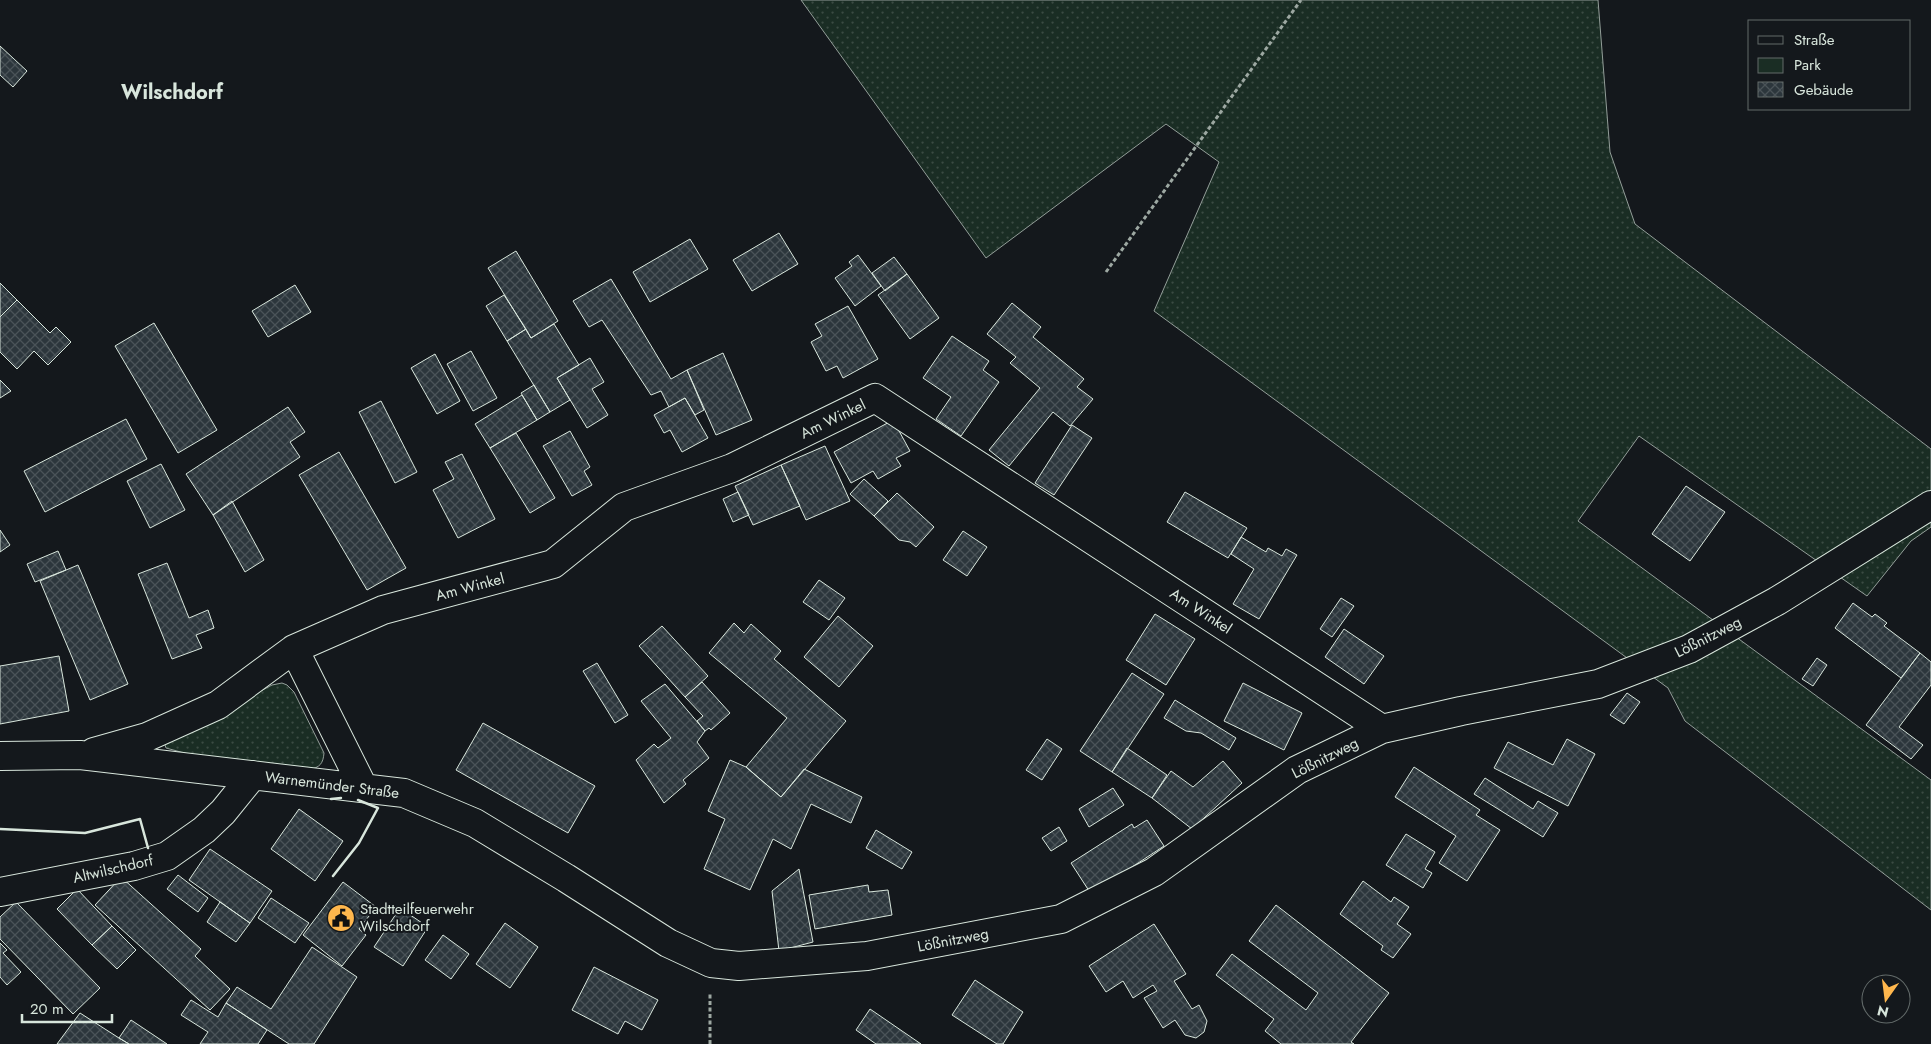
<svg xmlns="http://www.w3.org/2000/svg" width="1931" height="1044" font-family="Jost,sans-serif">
<defs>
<pattern id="green-dots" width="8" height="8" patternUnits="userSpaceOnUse" patternTransform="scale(1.25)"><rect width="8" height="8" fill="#1a2d24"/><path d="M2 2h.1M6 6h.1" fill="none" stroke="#3b4b43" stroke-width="1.8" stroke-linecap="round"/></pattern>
<pattern id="building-cross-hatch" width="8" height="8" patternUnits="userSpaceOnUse" patternTransform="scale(1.25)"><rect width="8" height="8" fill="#2c363c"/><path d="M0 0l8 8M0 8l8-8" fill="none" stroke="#4a5358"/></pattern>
</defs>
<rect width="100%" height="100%" fill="#14181c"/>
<path fill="url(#green-dots)" stroke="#939e99" d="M801,0H1598L1610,152L1635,224L1931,449V527L1911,541L1867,596L1639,436L1578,521L1931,780V910L1685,721L1668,688L1154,311L1219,162L1166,124L986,258Z
M282,683L287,685L294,692L324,753C323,764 320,767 309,770L199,757L166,748L164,742L272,685Z"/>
<path fill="url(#building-cross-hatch)" stroke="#d8e6dc" d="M0,46L27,71L13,87L0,75Z
M779,233L798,264L752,291L733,260Z
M690,239L708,269L650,302L633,272Z
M516,251L558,321L531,338L488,268Z
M858,255L881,286L855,306L835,278L852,266L849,262Z
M894,257L907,274L885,291L872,273Z
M907,274L939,318L910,339L878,295Z
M611,279L671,379L687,370L704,410L695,415L685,398L669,407L661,391L651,395L602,320L589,327L573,301Z
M0,283L17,300L0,317Z
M295,285L311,312L268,337L252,311Z
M504,295L526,329L507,341L486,306Z
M17,300L50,333L56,327L71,342L48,365L34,351L17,369L0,352V317Z
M1012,303L1041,327L1033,337L1084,379L1077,387L1093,399L1070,426L1053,412L1009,466L989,450L1040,388L1010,363L1016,357L987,334Z
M848,306L878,359L843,378L837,366L826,371L811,342L822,336L815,324Z
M154,323L217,430L178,453L115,346Z
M554,324L579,365L557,378L570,400L550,412L507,341L526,329L531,338Z
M952,336L989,361L983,370L999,382L961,436L936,419L951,397L923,378Z
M471,351L497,398L473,411L447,364Z
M723,353L752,420L716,435L687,370Z
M435,354L460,401L437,414L411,368Z
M590,358L604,382L592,389L608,415L587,428L557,378Z
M0,380L11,391L0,398Z
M534,385L550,412L537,420L521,393Z
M522,395L537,420L490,448L475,424Z
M685,398L708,438L682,452L670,430L664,433L654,415Z
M381,401L417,472L395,483L359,412Z
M288,407L305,432L290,442L300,457L213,515L186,474Z
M126,419L147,459L45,512L24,471Z
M893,420L910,451L896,458L901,466L878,479L873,471L851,483L834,452Z
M1072,425L1092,438L1054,495L1035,483Z
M570,431L590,467L584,471L592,485L572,496L543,446Z
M516,433L555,498L530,513L490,448Z
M825,446L850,501L806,520L781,465Z
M339,452L406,568L367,590L299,475Z
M462,454L495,519L458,538L433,490L454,479L445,462Z
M161,464L185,510L150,528L127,481Z
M781,465L800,506L753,525L735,486Z
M864,479L888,501L874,516L850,494Z
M1686,486L1725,512L1690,561L1652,534Z
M738,492L749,515L733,522L723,499Z
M1185,492L1247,528L1228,558L1167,522Z
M897,493L934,527L916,547L910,542L899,540L874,516Z
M232,501L264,560L245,572L213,515Z
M0,530L10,545L0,552Z
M963,531L987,547L967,576L943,560Z
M1241,537L1266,552L1268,548L1282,556L1286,549L1297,555L1259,619L1233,604L1254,569L1231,554Z
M58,551L66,570L35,582L27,564Z
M167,563L189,618L208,610L214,628L196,635L202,648L172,659L138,574Z
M78,565L128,684L90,700L40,581Z
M819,580L845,598L829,620L803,602Z
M1341,598L1354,606L1332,637L1320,629Z
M1853,603L1872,617L1875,614L1887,623L1884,626L1920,653L1901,678L1835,628Z
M1155,614L1195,639L1166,685L1126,660Z
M838,616L873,646L839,687L804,657Z
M734,623L744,633L751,624L781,651L774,659L846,721L781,797L746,767L787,718L709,653Z
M662,626L708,676L685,697L639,646Z
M1344,629L1384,656L1364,684L1325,657Z
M1920,653L1931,662V685L1899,727L1923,745L1911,759L1866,725Z
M59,656L69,711L0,724V666Z
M1817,658L1827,665L1813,686L1802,679Z
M597,663L628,715L615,723L583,671Z
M1132,673L1164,694L1112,772L1080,751Z
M702,682L730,713L711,730L709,728L705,731L697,721L703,716L685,697Z
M1243,683L1302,713L1284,750L1224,721Z
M665,684L705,731L697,742L709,758L683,780L686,784L664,803L636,760L654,744L658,748L671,738L641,701Z
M1627,693L1640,702L1624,724L1610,715Z
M1175,700L1236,738L1229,750L1201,733L1186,731L1164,718Z
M483,723L595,786L568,833L456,770Z
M1047,739L1062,749L1042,780L1026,770Z
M1567,739L1595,754L1568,806L1494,768L1508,742L1553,765Z
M1127,748L1167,775L1152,798L1112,772Z
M730,760L746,767L781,797L804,769L862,797L851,823L811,804L791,849L773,839L750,890L704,869L725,819L708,811Z
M1223,761L1242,783L1192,829L1152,798L1171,771L1193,787Z
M1414,767L1480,810L1476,815L1500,830L1467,881L1439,863L1456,836L1395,797Z
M1485,778L1533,809L1538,801L1558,813L1543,837L1474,794Z
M1113,788L1124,805L1089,827L1079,809Z
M299,809L343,841L315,881L271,849Z
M1147,820L1164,846L1091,894L1071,863L1132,824L1134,828Z
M1059,827L1067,841L1051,851L1042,838Z
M876,830L912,852L902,869L866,848Z
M1406,834L1435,852L1425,869L1432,873L1423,888L1386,865Z
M210,849L272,891L250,923L189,880Z
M799,869L813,942L779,951L772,891Z
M178,875L208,898L198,912L167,889Z
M121,877L201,949L195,956L230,989L210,1010L95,905Z
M1363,881L1391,902L1394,897L1409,907L1397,924L1411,934L1393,958L1381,950L1383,946L1340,914Z
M343,882L376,907L359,929L366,935L342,966L303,935Z
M868,885L869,892L888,890L892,915L815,929L809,895Z
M77,889L112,926L92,945L57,909Z
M271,898L309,923L295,943L258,918Z
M16,902L100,988L73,1014L0,939V917Z
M220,902L250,923L236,942L207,922Z
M1276,905L1389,993L1351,1042L1354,1044H1281L1265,1031L1274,1019L1216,975L1232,954L1306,1010L1318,993L1249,941Z
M400,908L428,927L403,966L374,947Z
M505,923L538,947L510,988L476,964Z
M1154,924L1186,974L1174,981L1192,1009L1199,1005L1207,1021L1204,1032L1196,1038L1185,1035L1175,1020L1163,1028L1144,998L1157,991L1153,985L1133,998L1123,981L1106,992L1089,966Z
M112,926L136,950L117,969L92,945Z
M443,935L469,954L451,979L425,960Z
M0,943L7,950L3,953L21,972L7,985L0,977Z
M312,947L357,977L314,1044H289L226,1003L237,987L271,1009Z
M594,967L658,1000L642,1030L625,1021L618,1034L572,1010Z
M975,980L1023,1012L1003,1044H997L952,1015Z
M191,1000L218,1017L226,1003L267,1030L258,1044H200L208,1032L181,1015Z
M870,1009L921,1044H876L856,1030Z
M80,1013L119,1038L129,1044H57Z
M131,1020L167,1044H129L119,1038Z"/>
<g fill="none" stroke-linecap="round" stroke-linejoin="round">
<g stroke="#d8e6dc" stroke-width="30">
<path id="minor" d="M294,649L363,787
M94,752L147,737L218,705L294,649L383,610L553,564L624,507L732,468L875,398L1382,729
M0,756L80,755L404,793L475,823L566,878L668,943L711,963L739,966L867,956L1061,919L1154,872L1297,770L1382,729L1461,711L1598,684L1689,649L1777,601L1931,505
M0,892L134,866L167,856L204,830L223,812L253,775"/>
</g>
<path stroke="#9da8a2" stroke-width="3" stroke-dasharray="4 2.5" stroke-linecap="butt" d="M1106,272L1301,0
M710,1044V992"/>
<use href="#minor" stroke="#14181c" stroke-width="28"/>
<path stroke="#d8e6dc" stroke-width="2.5" d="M331,799L341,798
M0,829L85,833L140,819L148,848
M333,876L359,843L378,808L358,800"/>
</g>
<defs>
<g id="civic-disc" transform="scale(1.4375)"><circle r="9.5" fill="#ffb74d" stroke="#14181c"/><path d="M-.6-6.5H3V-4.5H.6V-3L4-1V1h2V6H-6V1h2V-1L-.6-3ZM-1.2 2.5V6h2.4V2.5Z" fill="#111"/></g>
</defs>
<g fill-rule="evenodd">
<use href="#civic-disc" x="341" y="918"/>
</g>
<g text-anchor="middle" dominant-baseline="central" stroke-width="4" stroke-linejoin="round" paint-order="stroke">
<g font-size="15" fill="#d8e6dc" stroke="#14181c">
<text transform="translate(833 419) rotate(-26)">Am Winkel</text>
<text transform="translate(470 587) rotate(-15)">Am Winkel</text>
<text transform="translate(1201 611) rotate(33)">Am Winkel</text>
<text transform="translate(1708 637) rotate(-27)">Lößnitzweg</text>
<text transform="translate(1325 758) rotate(-27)">Lößnitzweg</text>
<text transform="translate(332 785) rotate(7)">Warnemünder Straße</text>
<text transform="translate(113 869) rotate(-13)">Altwilschdorf</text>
<text transform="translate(953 940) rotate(-11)">Lößnitzweg</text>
</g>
<g font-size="15" fill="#d8e6dc" stroke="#14181c" text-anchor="start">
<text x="360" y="909">Stadtteilfeuerwehr<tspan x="360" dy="17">Wilschdorf</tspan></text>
</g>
<g font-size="20" font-weight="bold" fill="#d8e6dc" stroke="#14181c">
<text x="172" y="92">Wilschdorf</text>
</g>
</g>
<rect x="1748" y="20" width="162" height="90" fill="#14181c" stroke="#626a69"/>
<rect x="1758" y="36" width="25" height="8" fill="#14181c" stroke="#626a69"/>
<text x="1794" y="45" font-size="15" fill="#d8e6dc">Straße</text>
<rect x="1758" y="58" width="25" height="15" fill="#1a2d24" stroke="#626a69"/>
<text x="1794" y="70" font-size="15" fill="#d8e6dc">Park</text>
<rect x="1758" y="82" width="25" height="15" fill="url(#building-cross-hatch)" stroke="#626a69"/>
<text x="1794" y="95" font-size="15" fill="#d8e6dc">Gebäude</text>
<g transform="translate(1886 999) rotate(194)"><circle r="24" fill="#14181c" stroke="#626a69"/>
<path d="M0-4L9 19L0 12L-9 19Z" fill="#ffb74d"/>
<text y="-8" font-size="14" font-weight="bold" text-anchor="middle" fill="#d8e6dc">N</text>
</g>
<path d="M22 1014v8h90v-8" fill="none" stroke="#d8e6dc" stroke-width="2.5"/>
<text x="30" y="1014" font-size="15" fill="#d8e6dc" stroke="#14181c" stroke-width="4" paint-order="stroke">20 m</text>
</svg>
